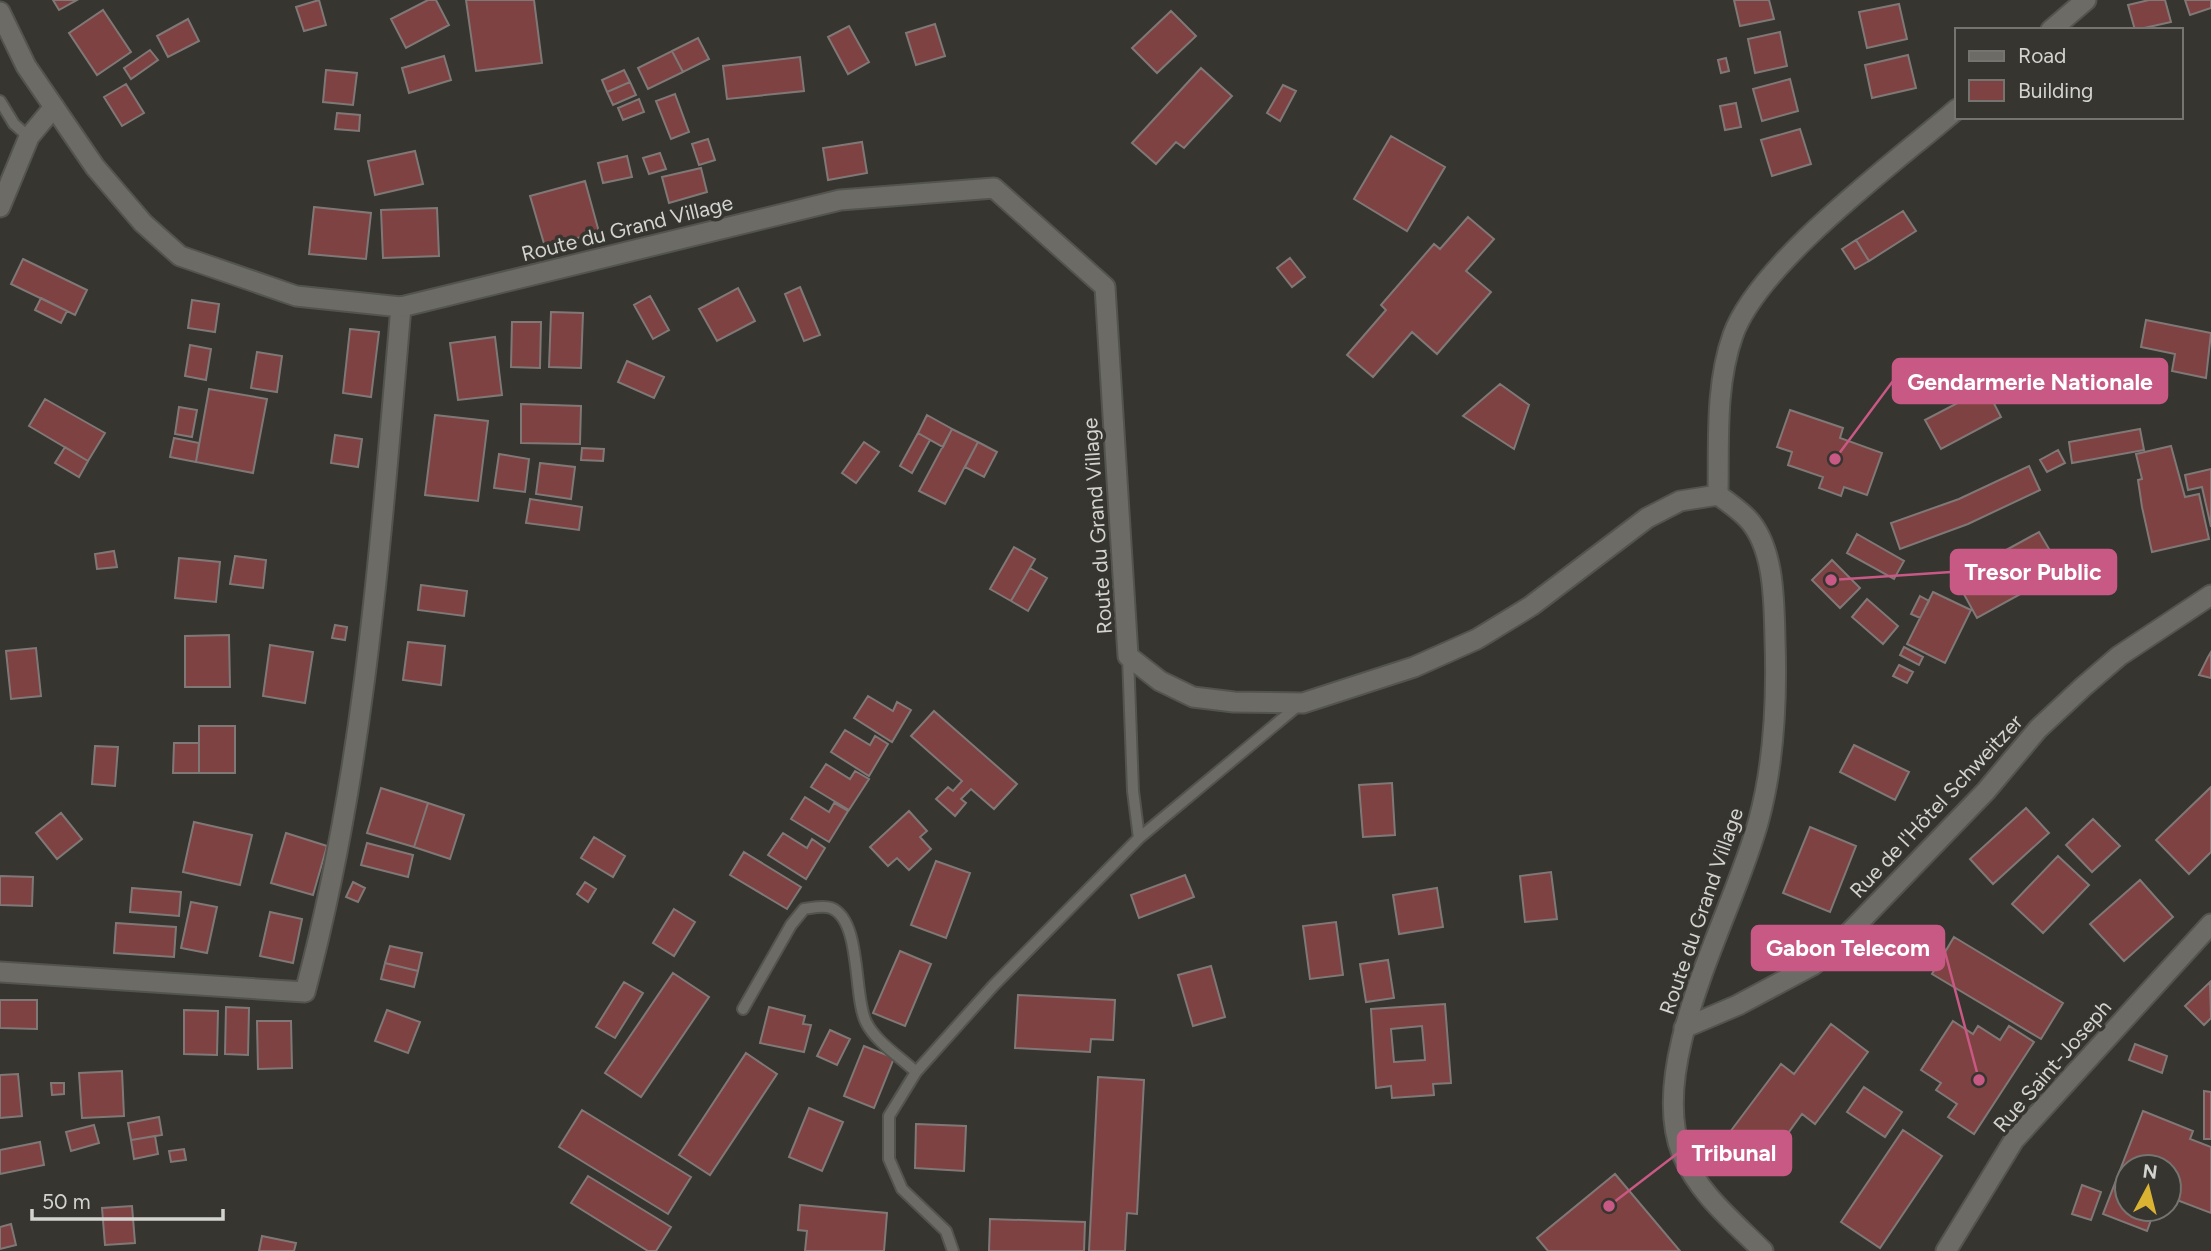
<svg xmlns="http://www.w3.org/2000/svg" width="2211" height="1251" font-family="Figtree,sans-serif">
<rect width="100%" height="100%" fill="#363530"/>
<path fill="#7d4241" stroke="#807877" stroke-width="2" fill-rule="evenodd" d="M53,0H77L59,10Z
M319,0L326,25L304,31L296,7Z
M428,0H436L449,25L406,48L391,19Z
M466,0H534L542,63L476,71Z
M1734,0H1769L1774,19L1740,26Z
M2149,0H2165L2171,22L2135,30L2128,5Z
M2185,0H2211V8L2190,15Z
M1899,4L1907,39L1867,48L1859,12Z
M103,10L131,52L97,75L69,33Z
M1171,11L1196,36L1157,73L1132,48Z
M188,19L199,41L168,57L157,36Z
M935,24L945,56L916,65L906,33Z
M849,26L869,62L848,74L828,37Z
M1780,32L1787,66L1755,73L1748,39Z
M698,38L709,59L683,72L672,51Z
M150,50L158,60L131,79L124,68Z
M672,51L683,72L648,89L638,68Z
M1908,55L1916,88L1872,98L1865,65Z
M444,56L451,80L409,93L402,68Z
M800,57L804,91L727,99L723,66Z
M1726,58L1729,71L1721,73L1718,60Z
M1201,68L1232,96L1184,148L1176,142L1156,164L1132,143Z
M326,70L357,73L353,105L323,102Z
M624,70L630,82L607,92L602,80Z
M1790,79L1798,111L1762,121L1753,89Z
M630,82L636,95L613,105L607,92Z
M126,84L144,113L122,126L104,97Z
M1283,85L1296,91L1280,121L1267,113Z
M675,94L689,132L671,139L656,101Z
M639,99L644,112L623,120L618,108Z
M1736,103L1741,127L1725,130L1720,106Z
M337,113L360,115L359,131L335,129Z
M1800,129L1811,164L1772,176L1761,140Z
M1391,136L1445,167L1407,231L1354,199Z
M708,139L715,160L699,165L692,144Z
M862,142L867,173L828,180L823,148Z
M415,151L423,184L375,195L368,161Z
M660,153L666,169L649,174L643,158Z
M627,156L632,177L603,183L598,163Z
M701,168L707,192L669,203L662,177Z
M585,181L599,232L545,247L530,196Z
M314,207L371,213L366,259L309,254Z
M437,208L439,256L383,258L381,210Z
M1903,211L1916,231L1869,261L1856,240Z
M1468,217L1494,239L1466,271L1491,292L1437,354L1412,332L1373,377L1347,355L1386,310L1381,305L1434,244L1440,249Z
M1856,240L1869,261L1855,269L1842,249Z
M1290,258L1305,277L1292,287L1277,268Z
M23,259L87,290L75,315L11,284Z
M800,287L820,335L804,341L785,294Z
M738,288L755,321L717,341L699,309Z
M650,296L669,330L653,339L634,305Z
M41,298L67,311L61,323L35,310Z
M192,300L219,304L215,332L188,328Z
M551,312L583,313L581,368L549,367Z
M2146,320L2211,333L2206,378L2172,371L2175,354L2141,347Z
M512,322H541L540,368L511,367Z
M350,329L379,332L371,397L343,393Z
M495,337L502,395L458,400L450,343Z
M190,345L211,349L206,380L185,376Z
M257,352L282,356L277,392L251,388Z
M627,361L664,377L654,398L618,382Z
M1500,384L1529,405L1514,449L1463,416Z
M1986,388L2001,417L1941,449L1925,420Z
M209,389L267,399L253,473L196,462Z
M45,399L105,433L88,461L29,426Z
M521,404L581,406L580,444L521,443Z
M179,407L197,410L192,437L175,434Z
M1790,410L1843,428L1840,438L1882,453L1867,495L1844,487L1841,496L1819,488L1823,477L1788,465L1792,452L1777,447Z
M435,415L488,421L478,501L425,495Z
M927,415L952,429L943,447L918,433Z
M952,429L978,442L945,504L919,491Z
M2140,429L2144,450L2072,463L2069,442Z
M918,433L930,440L912,473L900,466Z
M335,435L362,439L358,467L331,463Z
M174,438L199,443L196,462L170,457Z
M864,442L879,452L856,483L842,473Z
M978,442L997,452L984,477L965,467Z
M2171,446L2185,497L2199,494L2209,539L2152,552L2142,507L2138,480L2142,479L2136,454Z
M65,447L88,461L79,477L55,463Z
M582,448L604,449L603,461L581,460Z
M2058,450L2065,463L2047,472L2040,460Z
M499,454L529,459L525,492L494,488Z
M540,463L575,467L571,499L536,494Z
M2029,466L2040,490L1968,524L1900,549L1891,523L1959,499Z
M2211,469V527L2202,487L2188,490L2185,475Z
M530,499L582,507L579,530L526,523Z
M2039,532L2062,571L1977,618L1955,578Z
M1857,534L1904,561L1894,579L1847,553Z
M1014,547L1035,559L1011,601L990,589Z
M114,551L117,567L97,569L95,554Z
M235,556L266,560L263,588L230,584Z
M179,558L220,562L216,602L175,598Z
M1832,560L1860,588L1840,608L1812,580Z
M1030,568L1047,578L1028,611L1011,601Z
M421,585L467,591L464,616L418,610Z
M1933,592L1971,610L1945,663L1907,644Z
M1920,596L1929,601L1920,618L1911,614Z
M1867,599L1898,626L1883,644L1852,617Z
M335,625L347,627L345,640L332,638Z
M229,635L230,687H185V636Z
M408,642L445,646L441,685L403,680Z
M270,645L313,652L305,703L263,696Z
M1904,647L1923,657L1919,665L1900,655Z
M36,648L41,696L11,699L6,651Z
M2211,652V678L2199,675L2208,657Z
M1899,665L1913,672L1907,683L1893,676Z
M868,696L893,711L897,702L911,710L892,742L854,718Z
M934,711L1017,784L994,809L971,789L961,799L966,803L955,816L936,799L948,787L953,791L962,781L911,736Z
M199,726H235V773H199Z
M845,730L870,745L875,736L888,744L869,776L831,752Z
M174,743H199V773H173Z
M1854,745L1909,772L1895,800L1840,772Z
M95,746L118,747L115,786L92,784Z
M826,764L850,779L855,771L869,779L849,810L811,787Z
M1392,783L1395,835L1363,837L1359,785Z
M2211,787V852L2189,874L2156,840Z
M381,788L428,803L414,847L367,833Z
M805,797L829,812L834,803L848,811L829,842L791,819Z
M428,803L464,815L450,859L414,847Z
M2026,808L2049,833L1993,884L1970,859Z
M909,811L927,831L920,837L931,849L909,870L897,858L888,866L870,847Z
M61,813L82,839L57,859L36,833Z
M2093,819L2120,846L2092,872L2066,845Z
M194,822L252,835L240,885L183,872Z
M1810,827L1856,846L1830,912L1783,893Z
M286,833L327,846L313,895L271,883Z
M783,833L807,848L812,839L825,848L806,879L768,855Z
M594,837L625,856L613,877L581,858Z
M367,843L413,855L408,877L361,865Z
M744,852L801,887L787,909L730,875Z
M2058,856L2089,885L2043,933L2012,904Z
M936,861L970,873L946,938L911,925Z
M1551,872L1557,919L1525,922L1520,876Z
M1185,875L1194,897L1139,918L1131,895Z
M0,876L33,877L32,906L0,905Z
M2140,880L2173,917L2124,961L2090,924Z
M353,882L365,888L358,902L346,897Z
M585,882L596,889L588,902L577,894Z
M132,888L181,892L179,916L130,912Z
M1437,888L1443,927L1399,934L1393,895Z
M191,902L217,907L207,953L181,948Z
M674,909L695,922L674,956L653,943Z
M270,912L302,919L293,963L260,956Z
M1336,922L1343,975L1310,979L1303,926Z
M116,923L176,927L174,957L114,953Z
M1954,937L2063,1003L2041,1039L1932,974Z
M390,946L422,953L418,971L385,963Z
M900,951L931,964L905,1026L873,1013Z
M1388,960L1394,998L1366,1002L1360,964Z
M385,963L418,971L414,987L381,979Z
M1211,966L1225,1017L1193,1026L1178,975Z
M673,973L709,997L641,1097L605,1073Z
M624,982L643,993L615,1038L596,1027Z
M2210,982L2211,1018L2204,1025L2185,1006Z
M1018,995L1115,1000L1113,1040L1091,1039L1090,1052L1015,1048Z
M0,1000H37V1029L0,1028Z
M1445,1004L1451,1083L1433,1084L1434,1095L1392,1098L1391,1086L1376,1088L1371,1009ZM1422,1026L1425,1060L1394,1062L1391,1029Z
M226,1007L249,1008L248,1055L225,1054Z
M769,1007L805,1016L803,1024L811,1025L804,1052L760,1043Z
M184,1010L218,1011L217,1055L184,1054Z
M387,1010L420,1022L408,1053L375,1041Z
M257,1021H291L292,1068L258,1069Z
M1953,1021L1973,1034L1978,1026L2000,1040L2009,1026L2034,1042L1974,1134L1948,1117L1957,1104L1936,1090L1941,1083L1921,1070Z
M1831,1024L1868,1052L1815,1124L1802,1114L1762,1169L1724,1140L1781,1064L1794,1074Z
M830,1030L850,1039L837,1065L817,1056Z
M2135,1044L2167,1056L2162,1073L2129,1060Z
M864,1046L894,1058L874,1108L844,1096Z
M746,1053L777,1074L710,1175L679,1155Z
M122,1071L124,1116L82,1118L79,1073Z
M18,1074L22,1116L0,1118V1075Z
M1098,1077L1144,1080L1137,1214L1127,1213L1125,1251H1089Z
M51,1083H64V1094L52,1095Z
M1864,1087L1902,1112L1885,1137L1847,1112Z
M2204,1091L2211,1092V1139H2204Z
M809,1108L843,1122L822,1171L789,1157Z
M582,1110L691,1177L668,1214L559,1147Z
M2143,1111L2193,1131L2190,1139L2211,1147V1213L2169,1197V1167H2127V1209H2155L2147,1231L2103,1214Z
M159,1117L162,1135L131,1140L128,1123Z
M916,1124L966,1126L964,1171L915,1168Z
M94,1125L99,1143L71,1151L66,1132Z
M1903,1130L1942,1156L1880,1248L1841,1222Z
M155,1136L158,1154L134,1159L131,1140Z
M40,1142L44,1165L0,1174V1150Z
M184,1149L186,1160L171,1162L169,1151Z
M1615,1174L1680,1251H1548L1537,1238Z
M588,1176L671,1227L656,1251H648L571,1203Z
M2082,1185L2101,1192L2091,1220L2072,1214Z
M800,1205L887,1213L884,1251H805L807,1231L798,1230Z
M132,1206L135,1243L105,1245L102,1208Z
M990,1219L1085,1222L1084,1251H989Z
M11,1224L16,1245L0,1249V1227Z
M262,1236L296,1243L294,1251H259Z"/>
<g fill="none" stroke-linecap="round" stroke-linejoin="round">
<g stroke="#54544f" stroke-width="14">
<path id="service" d="M0,101L14,124L29,137
M1139,838L1300,704
M743,1009L791,925L804,909C812,908 823,905 831,908C862,920 853,996 866,1022C875,1041 900,1057 916,1072
M953,1251L946,1231L902,1189L889,1159V1116L916,1072L993,986L1139,838L1133,791L1128,656"/>
</g>
<g stroke="#54544f" stroke-width="23">
<path id="minor" d="M2051,30L2086,0
M0,207L29,137L54,107
M1718,495C1719,443 1715,385 1733,335C1759,262 1896,162 1957,109
M0,972L305,992C365,769 381,536 401,307
M1684,1028L1738,1005L1813,965L1846,936L1986,791L2038,729L2083,687L2119,656L2211,595
M1946,1251L2014,1140L2211,924"/>
</g>
<g stroke="#54544f" stroke-width="23">
<path id="tertiary" d="M0,12L26,66L95,167L143,223L180,256L296,296L401,307L840,200L994,188L1105,287L1128,656L1160,681L1193,697L1234,702L1303,703L1414,667L1477,639L1531,606L1647,518L1680,501L1718,495C1728,502 1739,510 1747,518C1775,547 1774,603 1775,640C1777,698 1774,763 1759,819C1735,912 1645,1062 1682,1154C1699,1194 1733,1221 1763,1251"/>
</g>
<use href="#service" stroke="#6c6b65" stroke-width="10"/>
<use href="#minor" stroke="#6c6b65" stroke-width="19"/>
<use href="#tertiary" stroke="#6c6b65" stroke-width="19"/>
</g>
<g text-anchor="middle" dominant-baseline="central" stroke-width="7" stroke-linejoin="round" paint-order="stroke">
<g font-size="21" fill="#d3d3cf" stroke="#363530">
<text transform="translate(627 228) rotate(-14)">Route du Grand Village</text>
<text transform="translate(1097 526) rotate(-94)">Route du Grand Village</text>
<text transform="translate(1936 806) rotate(-47)">Rue de l'Hôtel Schweitzer</text>
<text transform="translate(1701 911) rotate(-71)">Route du Grand Village</text>
<text transform="translate(2052 1066) rotate(-49)">Rue Saint-Joseph</text>
</g>
</g>
<path fill="none" stroke="#c85984" stroke-width="2.5" d="M1835 459L1893 381M1831 580L1951 572M1979 1080L1944 948M1609 1206L1678 1153"/>
<g fill="#c85984" stroke="#363530" stroke-width="2.5">
<circle cx="1835" cy="459" r="7"/>
<circle cx="1831" cy="580" r="7"/>
<circle cx="1979" cy="1080" r="7"/>
<circle cx="1609" cy="1206" r="7"/>
</g>
<g fill="#c85984" stroke="#c85984" stroke-width="2.5">
<rect x="1893" y="359" width="274" height="44" rx="7"/>
<rect x="1951" y="550" width="165" height="44" rx="7"/>
<rect x="1752" y="926" width="192" height="44" rx="7"/>
<rect x="1678" y="1131" width="113" height="44" rx="7"/>
</g>
<g font-size="23" text-anchor="middle" font-weight="bold" fill="#fff">
<text x="2030" y="390">Gendarmerie Nationale</text>
<text x="2033" y="580">Tresor Public</text>
<text x="1848" y="956">Gabon Telecom</text>
<text x="1734" y="1161">Tribunal</text>
</g>
<rect x="1955" y="28" width="228" height="91" fill="#363530" stroke="#757470" stroke-width="2"/>
<rect x="1969" y="51" width="35" height="10" fill="#6c6b65" stroke="#757470" stroke-width="2"/>
<text x="2018" y="63" font-size="21" fill="#d3d3cf">Road</text>
<rect x="1969" y="80" width="35" height="21" fill="#7d4241" stroke="#757470" stroke-width="2"/>
<text x="2018" y="98" font-size="21" fill="#d3d3cf">Building</text>
<g transform="translate(2148 1188) rotate(7)"><circle r="33" fill="#363530" stroke="#757470" stroke-width="2"/>
<path d="M0-5L12 26L0 18L-12 26Z" fill="#dab333"/>
<text y="-10" font-size="19" font-weight="bold" text-anchor="middle" fill="#d3d3cf">N</text>
</g>
<path d="M32 1209v10h191v-10" fill="none" stroke="#d3d3cf" stroke-width="3.5"/>
<text x="42" y="1209" font-size="21" fill="#d3d3cf" stroke="#363530" stroke-width="5" paint-order="stroke">50 m</text>
</svg>
